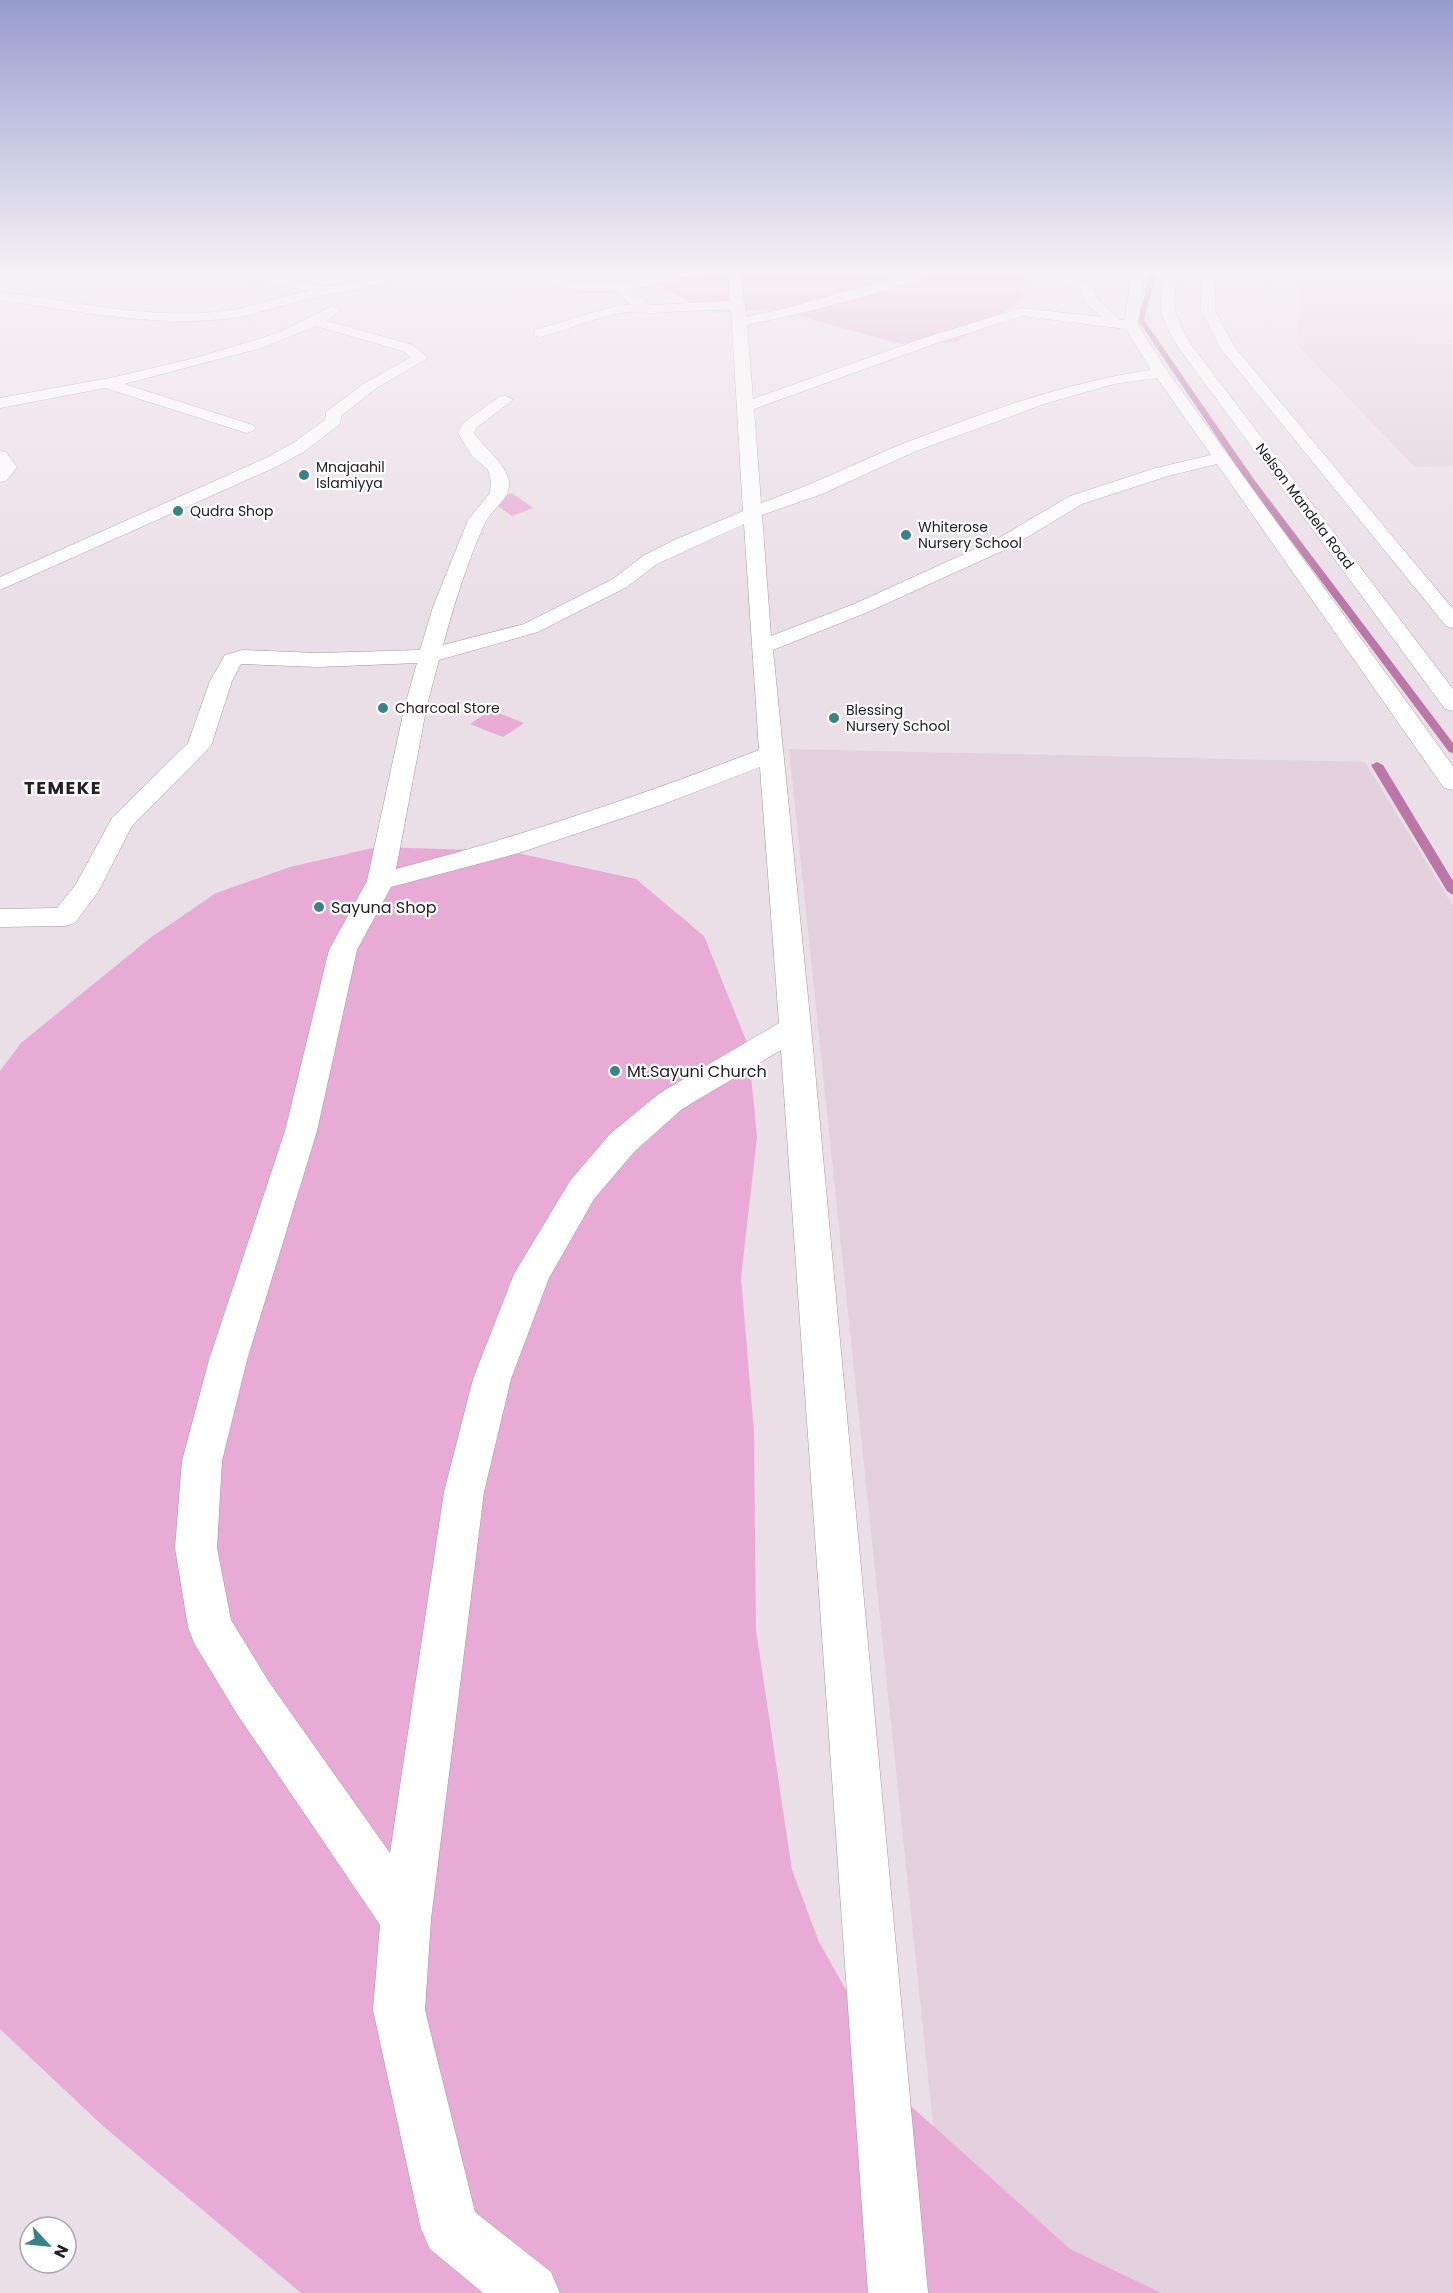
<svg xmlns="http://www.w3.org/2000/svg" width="1453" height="2293" font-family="Poppins,sans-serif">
<rect width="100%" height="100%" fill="#eadfe6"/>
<path fill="#e2d0dc" d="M1304,271H1453V343L1402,344H1453V466L1415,467L1296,344Z
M789,749L1365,762L1453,906V2293H1046L950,2286Z"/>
<path fill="#e7abd6" d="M609,271H1025L1023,300L956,342L901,344L774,309L716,313L640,279Z
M512,493L533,508L512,516L492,502Z
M491,710L524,723L503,737L470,724Z
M377,847L508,851L636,879L704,936L748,1045L757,1137L741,1278L754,1432L756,1630L792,1870L819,1942L912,2107L1070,2249L1161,2293H301L103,2126L0,2029V1071L21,1043L150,938L216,893L290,867Z"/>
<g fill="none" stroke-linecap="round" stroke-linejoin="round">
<path fill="#bb77a8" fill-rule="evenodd" d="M1151,271H1157L1144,320L1253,478L1453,743V753L1449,752L1247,482L1138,320Z
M1377,762L1383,765L1453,881V895L1447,891L1371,765Z"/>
<g stroke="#a3999f" stroke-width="1">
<path id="minor" d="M232,271H254L325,287L361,281L387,271H404C389,287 344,292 322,296C290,302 254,316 224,319C150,327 73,310 0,300V292C73,301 150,320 224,311C252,308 280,296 308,291L233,274Z
M539,271C553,270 564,281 581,283C624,289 666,267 708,271L702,275L628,290L651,305L730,301L728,271H740L746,317L787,308L918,271H935L934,274C873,296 809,312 747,325L753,399L924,338L1021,308L1102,317L1089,306L1080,290L1042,274L1041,271H1057L1090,284L1099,301L1120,320H1125L1132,271H1144L1138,325L1168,372L1453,766V790L1444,788L1217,464L1168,476L1082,504L1011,547L868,612L773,650L811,1027L928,2293H868L781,1050L682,1109L634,1152L594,1199L549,1278L511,1379L484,1492L431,1919L425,2010L475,2212L551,2272L560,2293H483L430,2249L421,2229L373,2010L380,1925L237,1714L194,1643L188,1627L175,1548L182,1461L209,1360L285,1131L329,950L367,881L405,705L417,663L318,667L241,664L232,681L211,746L132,826L98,892L75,923L65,926L0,927V909L57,908L76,884L112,818L188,743L210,681L225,655L242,650L318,653L420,650L433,607L468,520L490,493L491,481L488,470L472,456L458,433L463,423L499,397L505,395L513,400L476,428L474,433C484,448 506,464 509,481C511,500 492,508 485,523C467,562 454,605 443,645L524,624L613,579L643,556L672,541L743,511L731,309L648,313C618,306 570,330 540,337L535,336V330L608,308L631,304L614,291H581L558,286L542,279ZM1022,316L1126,329L1151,370C1067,382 985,412 905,443C857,462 811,486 761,503L754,409L934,344ZM1157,378L1211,455L1156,468L1070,496L997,539L854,604L771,636L762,515L822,494L916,451L1047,403L1114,384ZM744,524L759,750C639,796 520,837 396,869L427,705L439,660L538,632L627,587L657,564ZM760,767L779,1023L660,1093L610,1134L570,1181L514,1274L473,1379L444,1492L390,1853L269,1682L231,1620L217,1548L222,1461L247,1360L317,1131L357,950L391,887L519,853L664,804Z
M333,306L340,310L327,321L413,345L428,358L375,389L341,416L340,424L305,451L278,466L0,590V577L266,458L293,443L325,420L326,412L365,383L411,357L403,351L316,326L261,348L124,384L253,425L255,428L253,431L247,433L105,388L0,408V398L115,377L195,358L278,333Z
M0,451L6,452L17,467L6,481L0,482Z"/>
</g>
<g stroke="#a3999f" stroke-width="1">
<path id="primary" d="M1169,271H1181C1169,305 1173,315 1192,346L1453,689V711L1445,709L1178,347C1160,316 1155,306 1169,271Z
M1203,271H1215V310L1233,345L1453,609V628L1446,626L1221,349L1201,310Z"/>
</g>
<use href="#minor" fill="#fff" fill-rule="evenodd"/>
<use href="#primary" fill="#fff" fill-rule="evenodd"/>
</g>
<linearGradient id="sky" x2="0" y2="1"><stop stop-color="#969cce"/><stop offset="0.46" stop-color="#f6f1f4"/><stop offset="1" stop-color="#f6f1f4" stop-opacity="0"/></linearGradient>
<rect width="1453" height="592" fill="url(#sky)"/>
<g fill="#3a828a" stroke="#fff" stroke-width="2">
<circle cx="304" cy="475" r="6"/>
<circle cx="178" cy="511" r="6"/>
<circle cx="906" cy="535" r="6"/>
<circle cx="383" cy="708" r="6"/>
<circle cx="834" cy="718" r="6"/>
<circle cx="319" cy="907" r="6"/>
<circle cx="615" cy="1071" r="6"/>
</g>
<g text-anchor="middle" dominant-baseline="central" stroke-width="4.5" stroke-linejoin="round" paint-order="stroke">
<g font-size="14" fill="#242023" stroke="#fff" text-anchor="start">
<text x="316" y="467">Mnajaahil<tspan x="316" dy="16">Islamiyya</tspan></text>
<text x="190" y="511">Qudra Shop</text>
<text x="918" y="527">Whiterose<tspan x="918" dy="16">Nursery School</tspan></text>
<text x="395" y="708">Charcoal Store</text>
<text x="846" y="710">Blessing<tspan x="846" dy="16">Nursery School</tspan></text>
</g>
<g font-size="14" fill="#242023" stroke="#fff">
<text transform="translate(1305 506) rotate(53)">Nelson Mandela Road</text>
</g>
<g font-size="16" fill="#242023" stroke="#fff" text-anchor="start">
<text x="331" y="907">Sayuna Shop</text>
<text x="627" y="1071">Mt.Sayuni Church</text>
</g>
<g font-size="18" font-weight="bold" letter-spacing="1.5" fill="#242023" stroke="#fff">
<text x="63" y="787">TEMEKE</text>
</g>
</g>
<g transform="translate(48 2245) rotate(116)"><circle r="28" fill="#ffffff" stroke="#a7a6a7" stroke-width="1.5"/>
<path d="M0-4.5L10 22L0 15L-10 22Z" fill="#3a828a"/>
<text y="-9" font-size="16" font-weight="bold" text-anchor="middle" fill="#242023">N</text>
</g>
</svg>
